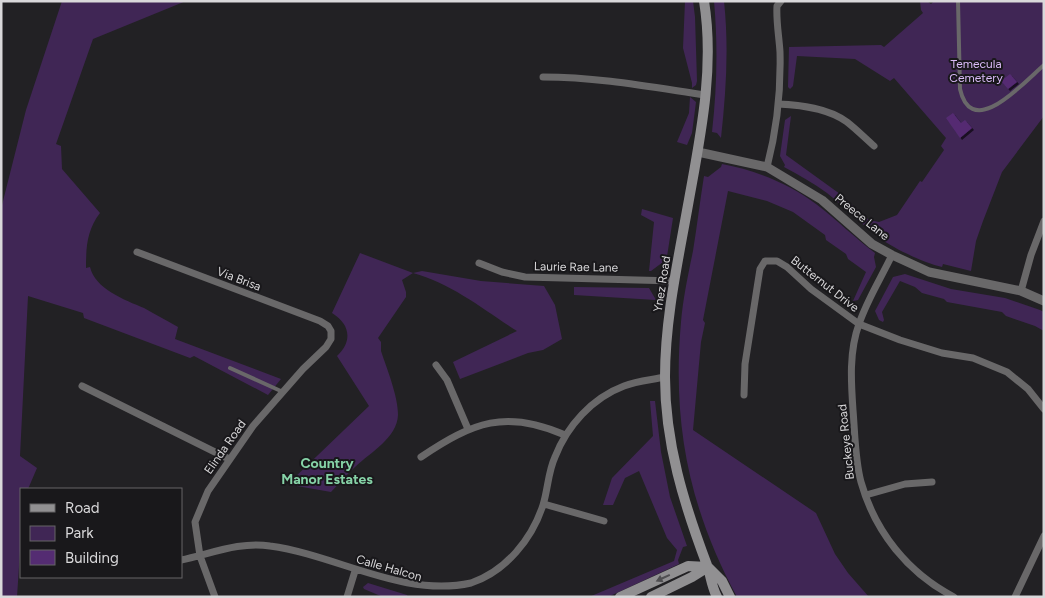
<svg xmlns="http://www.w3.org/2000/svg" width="1045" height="598" font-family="Figtree,sans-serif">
<defs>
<filter id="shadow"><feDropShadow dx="2" dy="2" stdDeviation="0" flood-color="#0009"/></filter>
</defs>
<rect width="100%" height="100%" fill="#222124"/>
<path fill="#402655" d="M62,1H186L93,39L56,144L61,146L62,169L100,213C87,230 86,247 86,268L90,267C95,289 125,300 144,308C155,314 167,321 178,327L175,339L281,379L268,395L194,356L190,358L84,318L83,313L28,296L20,456L37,468L28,489H21V536L17,597H1V209L26,110Z
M685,1H693L695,17L697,81L696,85L692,88V83L683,48Z
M714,1H724C729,48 726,92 721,138L717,133L712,132C717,88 718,45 714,1Z
M920,1H927L931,4L934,1H1044V116L1002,172L983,221L976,241L971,271L943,264L942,267C925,263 894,249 880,238C861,224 845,207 827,193C813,183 799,175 784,167L785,165L780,156L785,120L791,116L786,155L840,194L869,220L879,222L897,215L920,181L922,182L944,150L941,146L946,138L894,78L890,81L855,59L797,56L793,86L790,89L788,87L789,47L881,45L884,47L923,13L921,10Z
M690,97L696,102L692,133L687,145L677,142L689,113Z
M722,164C755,170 790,184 816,204C837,220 855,238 875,253L874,257L876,267L858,300L853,301L866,272L848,259L846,254L826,240L825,235L793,212L767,201L728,191L703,320L705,323L701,342L693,430L816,513L835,554L848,573L869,597H737C689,508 672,424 681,322C683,299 688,275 693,251C697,226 700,201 704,176L708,177L721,167Z
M642,209L673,218L666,263L663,262L651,271H649L654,222L641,215Z
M360,253L413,273L422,271L481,281L544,286L555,305L562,339L543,350L528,353L460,379L453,362L517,331C484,310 451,283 413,273L402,280L406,292V297L378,338L381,342V351C387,369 398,396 398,415C397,438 371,452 355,467C346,475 339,484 331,492L291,485L292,480L369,406L337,356C353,341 350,324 332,313Z
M905,274L951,289L1005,298L1040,310L1044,312V331L1035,326L1006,316L1002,312L947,302L944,299L922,293L915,287L900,281L882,312L884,320L883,322L879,320L875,311L893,277Z
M574,287L649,288L656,300L574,295Z
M650,401H655L661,452L670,497L687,546L683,547L678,560L679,564L608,597H589L674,561L677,550L667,538L639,471L625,478L613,505H603L612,478L653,436Z
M368,583L407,595L408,597H383L364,589L363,587Z"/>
<path fill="#542c72" filter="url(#shadow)" d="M1010,74L1017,82L1008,89L1001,81Z
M953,113L961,123L965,120L972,128L960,138L946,118Z"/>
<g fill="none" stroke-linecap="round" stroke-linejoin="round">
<path stroke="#696869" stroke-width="4" d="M958,1L960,89C972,142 1025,81 1044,65
M230,368L283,392"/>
<path stroke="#696869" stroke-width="7" d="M543,77C598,77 651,87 705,95
M778,104C801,105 828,108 847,122C856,129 865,138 874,146
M767,167C777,129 781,91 780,52C779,36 776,21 777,6L781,1
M137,252L320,321L328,326L331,331V339L326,347L303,369L253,426L208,491L195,522L200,556L215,597
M892,255C881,278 867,300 859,324C849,351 851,382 853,410C855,434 855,460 861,482C875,532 908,573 954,597
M479,263L502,272L525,277L675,281
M1021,291L1031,255L1044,221
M436,365L447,380L468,429
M82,386L229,459
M744,395L745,364L760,269L765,261H777L787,267L811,289L859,324L900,340L942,353L973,358L1007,372L1028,389L1044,409
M421,457C473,422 506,409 565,435
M866,495L905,484L932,482
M544,504L604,521
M181,560C210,554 240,541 270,546C337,555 403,598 471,583C506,571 532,539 543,505C548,489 548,472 555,457C567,426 592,398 624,386C637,381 651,380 665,377
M347,597L355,571
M1015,597L1044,536"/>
<path stroke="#696869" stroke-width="9" d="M698,152L767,167L822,200L872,244L892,255L929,272L1021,291L1044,301"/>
<path stroke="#919092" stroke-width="10" d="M704,1C715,69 700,138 688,205C678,261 665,319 665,377C665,443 684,504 707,565C711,576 711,585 717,597
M708,567L722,581L730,597
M620,597L688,566L708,567
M651,597L692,577L708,567"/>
</g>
<defs><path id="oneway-solid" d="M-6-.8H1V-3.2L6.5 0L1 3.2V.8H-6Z" transform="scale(1.25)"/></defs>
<use fill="#4f4e51" href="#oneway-solid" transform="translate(663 578) rotate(155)"/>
<g text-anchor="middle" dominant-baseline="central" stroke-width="4" stroke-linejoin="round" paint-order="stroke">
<g font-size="12" fill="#d9baf6" stroke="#19181b">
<text x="976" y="64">Temecula<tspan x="976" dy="14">Cemetery</tspan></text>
</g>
<g font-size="12" fill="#d9d8da" stroke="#19181b">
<text transform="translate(862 217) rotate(39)">Preece Lane</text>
<text transform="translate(576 267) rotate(1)">Laurie Rae Lane</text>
<text transform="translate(239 279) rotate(21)">Via Brisa</text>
<text transform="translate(662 284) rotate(-81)">Ynez Road</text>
<text transform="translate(825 284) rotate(38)">Butternut Drive</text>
<text transform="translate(846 442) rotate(-96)">Buckeye Road</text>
<text transform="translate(225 447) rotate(-55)">Elinda Road</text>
<text transform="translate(389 568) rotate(16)">Calle Halcon</text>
</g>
<g font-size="14" font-weight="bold" fill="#86d3a7" stroke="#19181b">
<text x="327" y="463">Country<tspan x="327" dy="16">Manor Estates</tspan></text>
</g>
</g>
<rect width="1045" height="598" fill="none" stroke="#d9d8da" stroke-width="5"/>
<rect x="20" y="488" width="162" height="90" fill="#19181b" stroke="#666567"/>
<rect x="30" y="504" width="25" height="8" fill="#919092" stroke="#666567"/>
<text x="65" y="513" font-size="15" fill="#d9d8da">Road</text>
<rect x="30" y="526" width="25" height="15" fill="#402655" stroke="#666567"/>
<text x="65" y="538" font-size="15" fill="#d9d8da">Park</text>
<rect x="30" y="550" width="25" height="15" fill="#542c72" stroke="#666567"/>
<text x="65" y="563" font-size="15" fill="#d9d8da">Building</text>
</svg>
